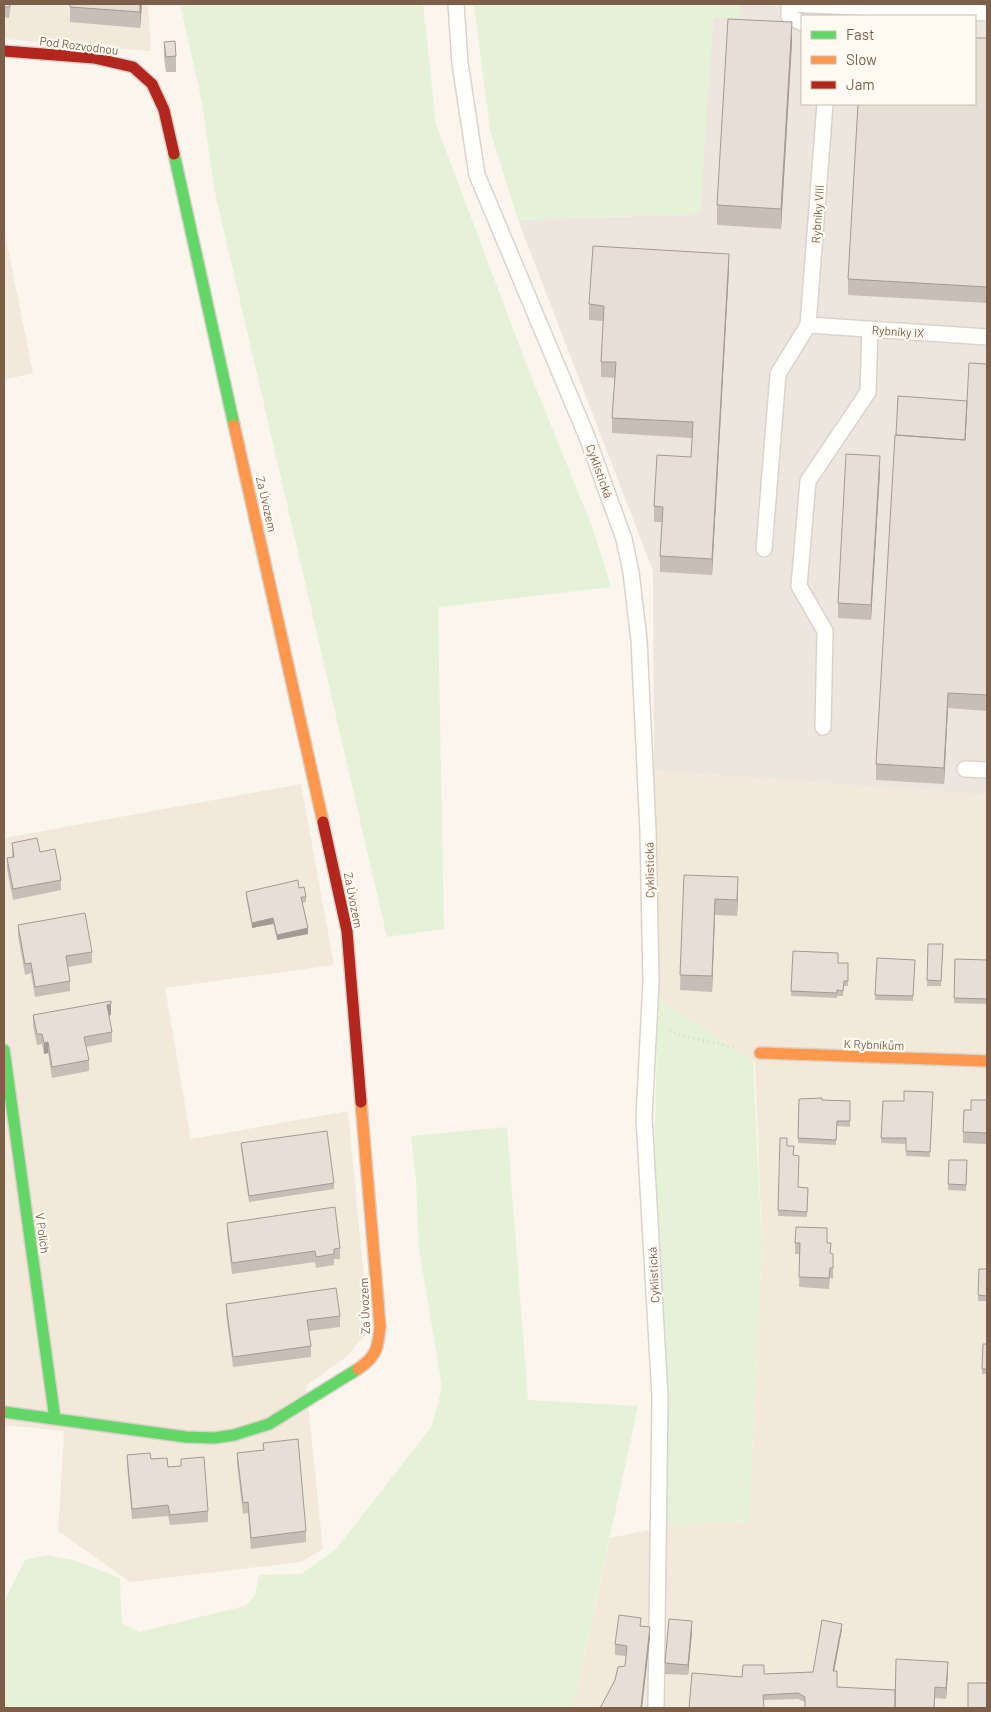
<svg xmlns="http://www.w3.org/2000/svg" width="991" height="1712" font-family="Barlow,sans-serif">
<rect width="100%" height="100%" fill="#faf6ee"/>
<path fill="#f3e9db" d="M4,4H148L151,51L4,39Z
M4,229L33,373L4,380Z
M654,771L987,795V1708H573L610,1538L667,1526L749,1522L762,1245L755,1062L658,998Z
M301,784L334,965L165,988L191,1139L348,1111L369,1331L346,1357L306,1386L323,1549L301,1562L130,1582L58,1531L64,1431L4,1425V838Z"/>
<path fill="#ede6de" fill-rule="evenodd" d="M740,4H987V795L654,771L653,571L518,220L699,214L713,18ZM802,16H975V104H802Z"/>
<path fill="#e6f2d8" d="M180,4H423L436,124L527,366L593,529L611,587L438,607L444,929L387,937L214,188L202,102Z
M474,4H741L739,18H713L700,214L518,220L490,130Z
M658,998L753,1061L762,1245L749,1522L667,1526V1394L654,1168Z
M507,1127L528,1400L638,1406L573,1708H4V1599L8,1594L25,1560L46,1555L73,1560L120,1578L122,1623L139,1632L245,1606L255,1595L259,1575L301,1574L336,1549L432,1426L442,1387L419,1249L416,1180L411,1136Z"/>
<g fill="none" stroke-linecap="round" stroke-linejoin="round">
<g stroke="#dad3cc" stroke-width="18">
<path id="lane" d="M456,4L460,63L477,175L587,437L624,539L631,572L639,640L648,831L651,982L644,1117L660,1397L656,1708
M789,4L987,13
M789,4V16L802,23
M808,325L987,337
M764,549L778,374L808,325L825,104
M823,727L825,631L799,586L808,481L868,392L870,329
M965,769L987,770"/>
</g>
<g stroke="#dad2ca" stroke-width="14">
<path id="fast" d="M174,154L234,425
M4,1050L55,1419
M4,1412L186,1437L214,1438L234,1435L269,1424L358,1369"/>
</g>
<g stroke="#dad2ca" stroke-width="14">
<path id="slow" d="M234,425L323,822
M760,1053L987,1061
M358,1369C377,1356 378,1348 380,1326L361,1102"/>
</g>
<g stroke="#dad2ca" stroke-width="14">
<path id="jam" d="M4,51L94,58L133,67L152,84L164,110L174,154
M323,822L347,931L361,1102"/>
</g>
<path stroke="#ddd6ce" stroke-width="3" stroke-dasharray="1 4" stroke-linecap="butt" d="M670,1030L686,1037L734,1047"/>
<use href="#lane" stroke="#fefefc" stroke-width="15"/>
<use href="#fast" stroke="#63d668" stroke-width="11"/>
<use href="#slow" stroke="#ff974d" stroke-width="11"/>
<use href="#jam" stroke="#b3261e" stroke-width="11"/>
</g>
<path fill="#c7bfb7" d="M4,4H11L9,18L4,17Z
M70,4H142L140,28L70,22Z
M987,38V303L848,295V279Z
M164,42L176,56V72H166L164,58Z
M792,42L781,229L717,225V205Z
M729,269L712,575L660,572V556L662,522H654V506L691,457L692,438L612,433V418L615,378L601,377V362L603,321L589,320V304Z
M987,364V711L948,708L944,784L876,780V764L967,401Z
M880,472L871,620L838,618V603Z
M12,843L40,852L61,880V890L13,900L7,869V858L12,857Z
M684,875L738,893L737,916L715,915L712,992L680,990Z
M299,888L306,897V902L302,903L308,934L277,940L273,924L252,928L246,897V892Z
M18,925L92,952V963L68,967L70,981V991L35,997L31,973L25,975L18,936Z
M928,944H943L941,986H927Z
M793,951L838,963H848V986H844L843,996H837V998L791,996Z
M877,958L915,960L913,1001L875,1000Z
M955,959L987,960V1004L954,1003Z
M33,1015H111L109,1016L112,1032V1042L86,1047L89,1060V1071L52,1078L48,1053L44,1054L42,1044L37,1045L33,1026Z
M933,1092L930,1157L906,1156V1144L881,1143L883,1101H904Z
M799,1099L850,1101V1127L837,1126L836,1145L798,1143Z
M987,1100V1144L963,1143V1132L971,1110Z
M241,1143L334,1183V1189L249,1202L241,1148Z
M787,1146L794,1155L798,1187L808,1188L807,1217L778,1216V1210Z
M949,1160H967L966,1191L948,1190Z
M227,1223L340,1248V1259H334V1265L316,1268L315,1262L232,1274L227,1233Z
M795,1243H827L833,1264V1279L830,1278L829,1289L799,1287L800,1254H795Z
M979,1269H987V1301H978Z
M226,1304L340,1316V1327L309,1331L311,1346V1357L233,1367L226,1314Z
M983,1344H987V1374H982Z
M263,1443L306,1531V1542L251,1549L248,1513L243,1514L237,1464V1453L263,1450Z
M127,1455L151,1459L168,1467L181,1466V1459L208,1511V1522L170,1525L168,1516L132,1519L127,1466Z
M641,1626L650,1637L642,1708H600L615,1680L625,1666L626,1656L615,1655V1644Z
M842,1629L834,1671L837,1687L895,1690L948,1673L946,1699L935,1698V1708H805V1702L798,1699L764,1700L742,1677L764,1674L813,1672Z
M692,1632L688,1675L665,1674V1663Z"/>
<path fill="#a29b95" d="M140,4H142L140,28Z
M792,22V42L781,229V209Z
M729,254V269L712,575V559Z
M880,456V472L871,620V605Z
M948,693V708L944,784V768Z
M738,877V893L737,916V900Z
M715,899V915L712,992V976Z
M273,918V924L252,928V923Z
M308,928V934L277,940V935Z
M111,1004V1015L107,1016V1005Z
M48,1042V1053L44,1054V1043Z
M692,1621V1632L688,1675V1665Z
M842,1624V1629L833,1677V1671Z
M650,1627V1637L642,1708H641Z
M948,1662V1673L946,1699V1688Z"/>
<path fill="#e7ded5" stroke="#a29b95" d="M4,4H10L9,7H4Z
M70,4H140V12L70,7Z
M728,19L792,22L781,209L717,205Z
M975,38H987V287L848,279L858,104H975Z
M175,41L176,56L166,57L164,42Z
M593,246L729,254L712,559L660,556L663,507L654,506L657,455L691,457L693,422L612,418L616,362H601L604,306L589,304Z
M969,363L987,364V695L948,693L944,768L876,764L895,435L965,440Z
M898,396L967,401L965,440L896,435Z
M846,454L880,456L871,605L838,603Z
M37,838L40,852L55,849L61,880L13,889L7,858L14,857L12,843Z
M684,875L738,877L737,900L715,899L712,976L680,975Z
M298,880L299,888L304,887L306,897H301L308,928L277,935L273,918L252,923L246,892Z
M85,913L92,952L66,956L70,981L35,987L31,963L25,964L18,925Z
M928,944H943L941,981L927,980Z
M793,951L838,953V963H848V981H844L843,991L837,990V993L791,991Z
M877,958L915,960L913,996L875,995Z
M955,959L987,960V999L954,998Z
M111,1001V1004L107,1005L112,1032L84,1037L89,1060L52,1067L48,1042L44,1043L42,1034H37L33,1015Z
M904,1091L933,1092L930,1152L906,1151V1138H881L883,1101H904Z
M822,1098V1100L850,1101V1121H837L836,1140L798,1138L799,1099Z
M971,1100H987V1133L963,1132L964,1110H971Z
M327,1131L334,1183L249,1196L241,1143Z
M780,1138H787V1146H794L793,1155L799,1156L798,1187L808,1188L807,1212L778,1210Z
M949,1160H967L966,1185L948,1184Z
M335,1207L340,1248L334,1249V1254L316,1257L315,1251L232,1263L227,1223Z
M796,1227L827,1228V1243H831L830,1253L833,1254V1268H830L829,1278L799,1277L800,1243H795Z
M979,1269H987V1296L978,1295Z
M336,1288L340,1316L307,1320L311,1346L233,1357L226,1304Z
M983,1344H987V1369H982Z
M298,1439L306,1531L251,1538L248,1502L243,1503L237,1453L264,1450L263,1443Z
M150,1453L151,1459L167,1458L168,1467L181,1466V1459L204,1457L208,1511L170,1515L168,1505L132,1509L127,1455Z
M619,1615L641,1618L640,1626L650,1627L641,1707L636,1708H600L615,1680L618,1667L625,1666L627,1646L615,1644Z
M669,1619L692,1621L688,1665L665,1663Z
M822,1620L842,1624L833,1671H837V1687L895,1690V1708H805V1697L798,1693L763,1695L764,1708H689L692,1673L742,1677L743,1665H764V1674L813,1672Z
M896,1659L948,1662L946,1688L935,1687L934,1708H895Z
M968,1683H987V1708H968Z"/>
<g text-anchor="middle" dominant-baseline="central" stroke-width="4.5" stroke-linejoin="round" paint-order="stroke">
<g font-size="12" fill="#7d5e49" stroke="#fffbf2">
<text transform="translate(79 45) rotate(7)">Pod Rozvodnou</text>
<text transform="translate(817 214) rotate(-86)">Rybníky VIII</text>
<text transform="translate(898 331) rotate(4)">Rybníky IX</text>
<text transform="translate(600 471) rotate(70)">Cyklistická</text>
<text transform="translate(267 504) rotate(77)">Za Úvozem</text>
<text transform="translate(649 870) rotate(-91)">Cyklistická</text>
<text transform="translate(354 900) rotate(79)">Za Úvozem</text>
<text transform="translate(874 1044) rotate(2)">K Rybníkům</text>
<text transform="translate(43 1233) rotate(82)">V Polích</text>
<text transform="translate(653 1275) rotate(-93)">Cyklistická</text>
<text transform="translate(364 1306) rotate(-92)">Za Úvozem</text>
</g>
</g>
<rect width="991" height="1712" fill="none" stroke="#7d5e49" stroke-width="10"/>
<rect x="801" y="15" width="175" height="90" fill="#fffbf2" stroke="#cbbcae"/>
<rect x="811" y="31" width="25" height="8" fill="#63d668" stroke="#cbbcae"/>
<text x="846" y="40" font-size="15" fill="#7d5e49">Fast</text>
<rect x="811" y="56" width="25" height="8" fill="#ff974d" stroke="#cbbcae"/>
<text x="846" y="65" font-size="15" fill="#7d5e49">Slow</text>
<rect x="811" y="81" width="25" height="8" fill="#b3261e" stroke="#cbbcae"/>
<text x="846" y="90" font-size="15" fill="#7d5e49">Jam</text>
</svg>
